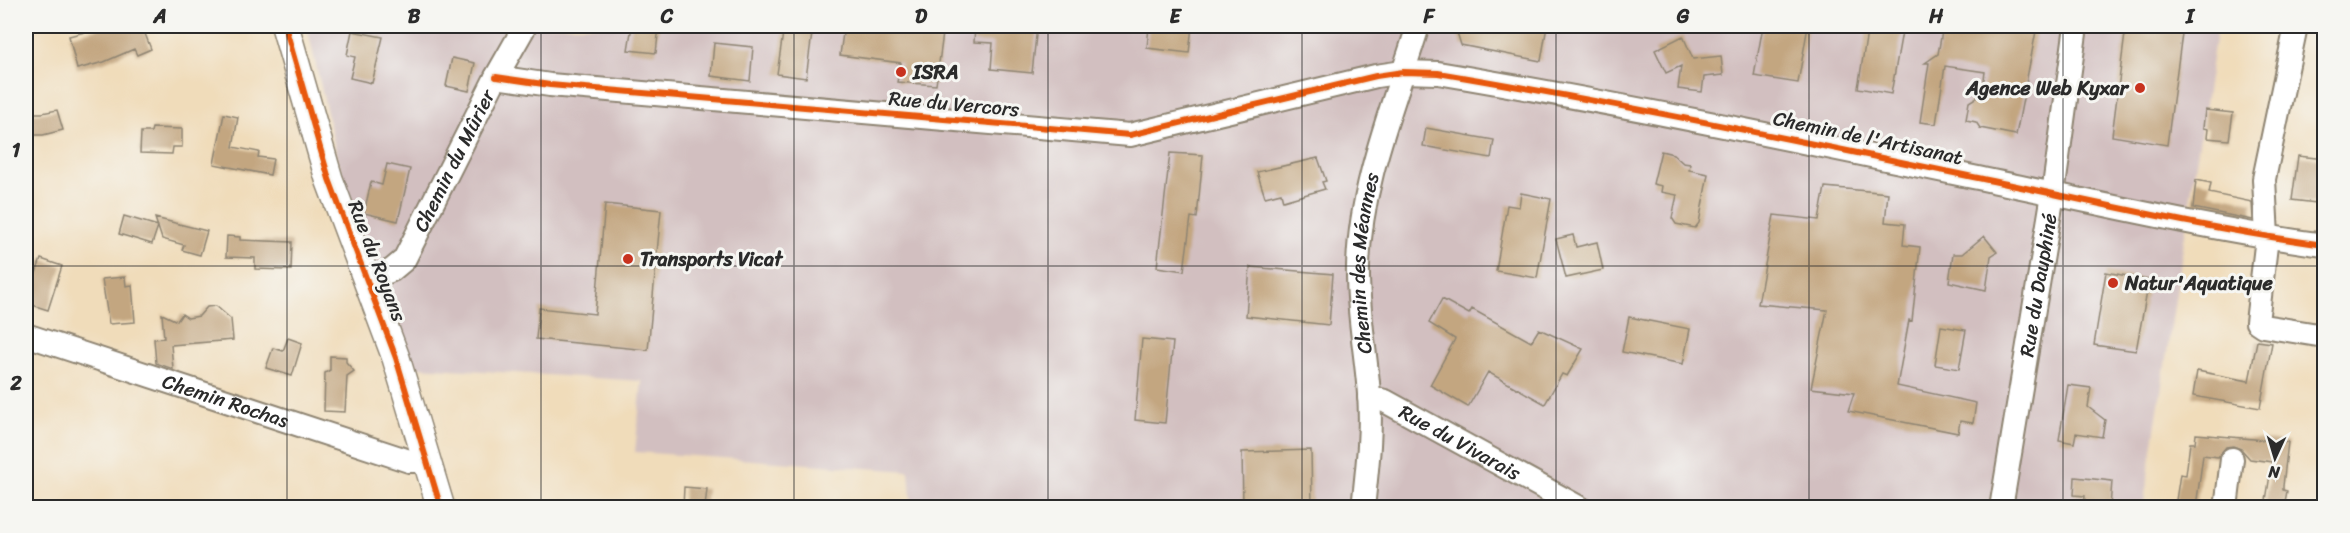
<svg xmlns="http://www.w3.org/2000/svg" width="2350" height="533" font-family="Sriracha,sans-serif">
<rect width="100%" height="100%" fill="#f6f6f2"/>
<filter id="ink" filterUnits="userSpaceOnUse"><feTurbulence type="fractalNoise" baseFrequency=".0167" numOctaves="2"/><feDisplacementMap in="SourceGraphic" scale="12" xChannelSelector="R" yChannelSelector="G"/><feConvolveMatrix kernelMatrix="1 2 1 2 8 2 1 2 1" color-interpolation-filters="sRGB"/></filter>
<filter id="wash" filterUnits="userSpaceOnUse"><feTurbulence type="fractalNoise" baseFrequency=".008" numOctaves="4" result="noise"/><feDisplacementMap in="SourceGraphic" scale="24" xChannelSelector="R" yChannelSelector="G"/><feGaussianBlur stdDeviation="1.35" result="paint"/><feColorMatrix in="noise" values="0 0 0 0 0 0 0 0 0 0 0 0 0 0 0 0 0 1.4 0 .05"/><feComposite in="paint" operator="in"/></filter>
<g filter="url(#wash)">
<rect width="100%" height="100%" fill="#f0dcba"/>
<path fill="#d2bfc0" d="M307,26H2217L2143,508H912L909,471L635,452L642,381L385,365Z"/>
<g id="blocks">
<path fill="#c3a680" d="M108,26H142L151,49L137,55L134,49L104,62L77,69L69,36Z
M632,26H659L656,53L628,50Z
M784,26H813L806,78L777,74Z
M844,26H944L936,85L897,82L901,63L840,55Z
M975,26H1037L1032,73L991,69L993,43L974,42Z
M1149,26H1192L1189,53L1147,48Z
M1471,26H1547L1541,61L1461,45L1456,29L1470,31Z
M1763,26H1808L1798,83L1754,76Z
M1868,26H1903L1891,94L1858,88Z
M1943,26H2037L2016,135L1980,128L1976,122L1966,120L1969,102L1982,94L1985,72L1945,66L1936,124L1920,122L1929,63H1925L1938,54Z
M2126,26H2183L2167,145L2112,136Z
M352,31L383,37L372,83L350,78L355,57L347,55Z
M1683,36L1693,59L1721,56L1723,75L1704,77L1702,92L1678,89L1681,66L1666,73L1655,50Z
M714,43L753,47L750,81L711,76Z
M452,58L475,63L469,91L446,86Z
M57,110L63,130L43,135H26V113H42Z
M2205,110L2233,113L2229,140L2207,138L2208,129L2203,128Z
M224,114L238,117L233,147L259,152L258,157L273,159L270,175L214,164Z
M152,128L182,129V147H173L172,154L140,153L141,132H151Z
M1426,128L1494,140L1491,158L1423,146Z
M1661,151L1673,154L1683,163L1690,164L1689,170L1708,174L1699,223L1695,228L1676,224L1672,218L1677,195L1661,192L1662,186L1653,184Z
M1170,153L1203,155L1197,218L1191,217L1184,271L1157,267Z
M2298,156L2325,159V192L2318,191L2316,203L2292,200Z
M1318,158L1326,181L1322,182L1325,189L1283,201L1281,193L1265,197L1257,172Z
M387,164L410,169L398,221L364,213L371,182L382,185Z
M2196,180L2211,183L2209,193L2252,202L2253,220L2193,208Z
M1825,187L1888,193L1885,222L1905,224L1903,245L1920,247L1912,321L1909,320L1897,386L1976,403L1973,423L1960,421L1958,433L1848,411L1854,393L1811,388L1827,310L1758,304L1774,215L1819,220Z
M1521,193L1551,199L1537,278L1496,271L1507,205L1519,207Z
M605,204L661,210L648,350L536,339L539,308L595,314Z
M124,216L158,226L152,244L119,234Z
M155,218L207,231L200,255L182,250L184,245L162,239Z
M1573,235L1576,247L1597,242L1603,270L1566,278L1556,239Z
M227,236L240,237V240L292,242L291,270L255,269V258L226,257Z
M1984,236L1997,252L1991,256L1986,290L1949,282L1953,254H1962Z
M41,259L62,266L48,310L26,303V269L36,273Z
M1250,267L1333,274L1329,325L1246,316Z
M2106,272L2149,280L2136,351L2094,345Z
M125,277L126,286L132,285L135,322L109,324L102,279Z
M1442,299L1469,314L1472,309L1531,342L1539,329L1583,349L1567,376L1562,374L1545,404L1488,372L1468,407L1430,385L1455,339L1429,323Z
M216,306L231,319L233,340L171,345L173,369L156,363L154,339L164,338L162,314L177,321L182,314L188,318L199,316L207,307Z
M1629,317L1690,329L1683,364L1622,352Z
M1941,326L1966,330L1959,369L1935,365Z
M288,338L302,343L292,376L266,368L273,348L283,351Z
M1142,339L1173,342L1165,423L1135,420Z
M2257,341L2272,343L2260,408L2193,396L2197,371L2249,381Z
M330,356L346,357V362L354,371L347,376L345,412L324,411L325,373L330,370Z
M2068,385L2091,388L2088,407L2105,420L2102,437L2076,433L2074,443L2059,440Z
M2196,434L2288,442L2283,486V490L2287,491L2284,507H2265L2272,462L2250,459L2241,449L2233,446L2226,447L2218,457L2203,455L2196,507H2175L2180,474L2186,475L2190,443H2195Z
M1311,450L1312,507H1243L1242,452Z
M2075,477L2112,481L2110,507H2084L2085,496L2074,495Z
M684,487L707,489L705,507H683Z"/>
</g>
</g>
<g filter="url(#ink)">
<use href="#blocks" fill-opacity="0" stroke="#8e8472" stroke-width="1.5"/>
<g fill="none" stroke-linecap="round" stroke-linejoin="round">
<g stroke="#8e8472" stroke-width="26">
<g id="minor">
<path d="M2296,26L2264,179L2267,237L2257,322L2263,326L2324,336"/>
<path d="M496,77L550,85L1130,135L1376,76L1403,72L1438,73C1617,103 1795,140 1973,177C2090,201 2206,229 2324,245"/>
<path id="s1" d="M368,280L392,270L404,260L496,77L525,26"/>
<path id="s2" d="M26,335L409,461H427"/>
<path id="s3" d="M1369,397L1385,401L1580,508"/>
<path id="s4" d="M1363,508C1367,470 1372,432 1369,394C1366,353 1357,309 1358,267C1360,184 1394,104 1418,26"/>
<path id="s5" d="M2001,508L2053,194L2076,26"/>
<path d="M2226,508L2232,459"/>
</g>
</g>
<g stroke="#8e8472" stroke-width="30">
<path id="tertiary" d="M285,26L329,179L396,358L441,508"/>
</g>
<use href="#minor" stroke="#fff" stroke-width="22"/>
<use href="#tertiary" stroke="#fff" stroke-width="27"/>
<g stroke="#f6f6f2" stroke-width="10">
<path id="cycleway" d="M285,26L329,179L396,358L441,508
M496,77L550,85L1130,135L1376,76L1403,72L1438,73C1617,103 1795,140 1973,177C2090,201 2206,229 2324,245"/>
</g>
<use href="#cycleway" stroke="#e8590c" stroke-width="6"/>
</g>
</g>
<path fill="none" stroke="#2b2b2b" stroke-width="1.5" stroke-opacity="0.55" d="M287,26V508M541,26V508M794,26V508M1048,26V508M1302,26V508M1556,26V508M1809,26V508M2063,26V508M26,266H2324"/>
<g fill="#c8321e" stroke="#f6f6f2" stroke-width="2">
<circle cx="901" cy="72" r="6"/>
<circle cx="2140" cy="88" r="6"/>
<circle cx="628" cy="259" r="6"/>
<circle cx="2113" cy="283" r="6"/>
</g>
<g text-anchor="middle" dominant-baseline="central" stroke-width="6" stroke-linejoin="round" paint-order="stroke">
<g font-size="20" font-weight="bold" fill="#2b2b2b" stroke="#f6f6f2" text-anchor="start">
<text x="913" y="72">ISRA</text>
<text x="2128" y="88" text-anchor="end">Agence Web Kyxar</text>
<text x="640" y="259">Transports Vicat</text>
<text x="2125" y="283">Natur'Aquatique</text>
</g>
<g font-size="20" fill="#2b2b2b" stroke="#f6f6f2">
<text transform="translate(954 104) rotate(5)">Rue du Vercors</text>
<text transform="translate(1868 138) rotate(12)">Chemin de l'Artisanat</text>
<text stroke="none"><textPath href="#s1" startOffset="153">Chemin du Mûrier</textPath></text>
<text transform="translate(377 261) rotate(69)">Rue du Royans</text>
<text stroke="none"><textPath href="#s4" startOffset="246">Chemin des Méannes</textPath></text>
<text stroke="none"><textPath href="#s5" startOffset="226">Rue du Dauphiné</textPath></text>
<text stroke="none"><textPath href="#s2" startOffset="210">Chemin Rochas</textPath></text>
<text stroke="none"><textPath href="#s3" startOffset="102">Rue du Vivarais</textPath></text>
</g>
</g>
<rect width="2350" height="533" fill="none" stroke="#f6f6f2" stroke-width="66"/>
<g transform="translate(2275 458) rotate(184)" stroke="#f6f6f2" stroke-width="4.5" paint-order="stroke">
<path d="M0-4.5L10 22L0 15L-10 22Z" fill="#2b2b2b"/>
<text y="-9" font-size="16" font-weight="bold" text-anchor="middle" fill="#2b2b2b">N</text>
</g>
<rect x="33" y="33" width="2284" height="467" fill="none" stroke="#2b2b2b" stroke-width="2"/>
<g font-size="20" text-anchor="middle" font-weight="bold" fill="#2b2b2b">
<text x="160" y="23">A</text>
<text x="414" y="23">B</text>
<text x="667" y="23">C</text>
<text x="921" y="23">D</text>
<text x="1175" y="23">E</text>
<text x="1429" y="23">F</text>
<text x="1683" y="23">G</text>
<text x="1936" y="23">H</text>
<text x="2190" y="23">I</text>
<text x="16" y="157">1</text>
<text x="16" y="390">2</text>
</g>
</svg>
